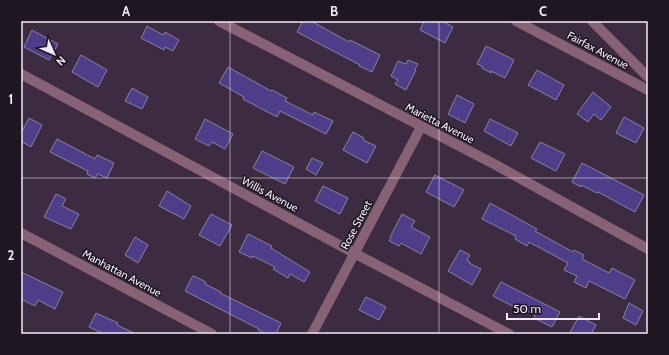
<svg xmlns="http://www.w3.org/2000/svg" width="669" height="355" font-family="Cabin,sans-serif">
<rect width="100%" height="100%" fill="#3c2b41"/>
<path fill="#4e3e8a" stroke="#8582a0" d="M303,21H311L349,42L350,40L380,55L372,72L359,66L360,65L297,32Z
M424,21H442L453,27L445,43L420,30Z
M147,26L163,35L165,32L179,40L173,51L165,47L164,50L141,38Z
M32,30L58,44L49,60L24,47Z
M486,46L514,60L505,78L491,71V73L482,68V66L477,64Z
M81,55L107,70L98,87L72,72Z
M408,60L418,64L415,69L416,70L406,90L395,84L398,80L391,76L398,61L406,64Z
M228,67L271,91L272,90L287,98L285,101L313,115L314,112L333,121L326,134L280,111L277,117L243,99L244,97L219,83Z
M537,70L564,85L556,100L528,85Z
M132,88L148,97L142,109L125,101Z
M593,92L611,107L601,120L594,114L588,122L577,114Z
M457,95L474,104L465,123L448,114Z
M624,117L644,128L636,143L616,133Z
M29,118L42,125L31,147L21,141V133Z
M205,119L233,134L225,149L212,142L209,146L195,139Z
M490,119L518,133L511,146L484,131Z
M353,132L364,138L363,140L376,146L367,163L343,150Z
M57,139L95,159L97,155L114,163L107,178L98,174L95,178L87,174L88,171L50,152Z
M540,142L565,154L556,171L531,158Z
M262,151L294,167L285,184L253,168Z
M312,158L323,163L316,175L306,169Z
M582,163L644,195L635,212L598,192L597,193L581,185V187L572,182Z
M435,175L464,190L454,207L426,192Z
M323,186L348,198L340,214L315,201Z
M167,191L191,206L184,219L159,206Z
M56,194L66,199L62,206L79,214L71,229L44,217Z
M490,203L537,229L535,231L573,252L574,250L584,255L582,259L609,273L612,268L635,280L625,299L589,281L586,288L574,282L577,276L564,270L568,263L529,242L527,246L515,239L516,236L482,219Z
M211,214L232,225L220,246L199,235Z
M402,214L415,221L411,227L430,237L421,254L401,243L399,246L389,241L391,238L390,237Z
M248,234L272,246L271,248L310,272L304,282L290,274L288,278L273,269L275,267L253,256L252,258L239,252Z
M135,237L148,245L138,263L125,255Z
M460,250L470,255L467,260L470,262L469,263L481,269L472,285L448,271Z
M21,272L63,292L55,309L38,300L35,306L21,299Z
M194,276L206,282L205,284L221,292L220,293L281,323L276,334H267L258,330L259,329L185,291L192,277Z
M501,282L560,312L552,327L534,318L535,315L517,306L516,308L493,296Z
M366,297L386,307L379,320L359,310Z
M629,303L643,311L636,325L623,318Z
M96,313L118,323L117,325L136,334H104L89,327Z
M579,316L596,325L591,334H569Z"/>
<g fill="none" stroke-linecap="round" stroke-linejoin="round">
<path stroke="#876275" stroke-width="10" d="M219,21L494,164L648,249
M516,21L648,90
M21,74L354,253L509,334
M21,233L212,334
M312,334L421,127"/>
<path stroke="#876275" stroke-width="10" d="M592,21L648,77"/>
</g>
<path fill="none" stroke="#f4e9f8" stroke-width="1" stroke-opacity="0.55" d="M230,21V334M439,21V334M21,178H648"/>
<g text-anchor="middle" dominant-baseline="central" stroke-width="3" stroke-linejoin="round" paint-order="stroke">
<g font-size="11" fill="#f4e9f8" stroke="#1e1721">
<text transform="translate(598 50) rotate(28)">Fairfax Avenue</text>
<text transform="translate(440 123) rotate(27)">Marietta Avenue</text>
<text transform="translate(270 194) rotate(28)">Willis Avenue</text>
<text transform="translate(356 225) rotate(-62)">Rose Street</text>
<text transform="translate(122 273) rotate(28)">Manhattan Avenue</text>
</g>
</g>
<rect width="669" height="355" fill="none" stroke="#1e1721" stroke-width="44"/>
<g transform="translate(54 54) rotate(135)" stroke="#1e1721" stroke-width="3" paint-order="stroke">
<path d="M0-3L7 15L0 10L-7 15Z" fill="#f4e9f8"/>
<text y="-6" font-size="11" font-weight="bold" text-anchor="middle" fill="#f4e9f8">N</text>
</g>
<path d="M507 313v6h92v-6" fill="none" stroke="#f4e9f8" stroke-width="2"/>
<text x="513" y="313" font-size="12" fill="#f4e9f8" stroke="#1e1721" stroke-width="3" paint-order="stroke">50 m</text>
<rect x="22" y="22" width="625" height="311" fill="none" stroke="#f4e9f8" stroke-width="1.5"/>
<g font-size="13" text-anchor="middle" font-weight="bold" fill="#f4e9f8">
<text x="126" y="16">A</text>
<text x="334" y="16">B</text>
<text x="543" y="16">C</text>
<text x="11" y="104">1</text>
<text x="11" y="260">2</text>
</g>
</svg>
